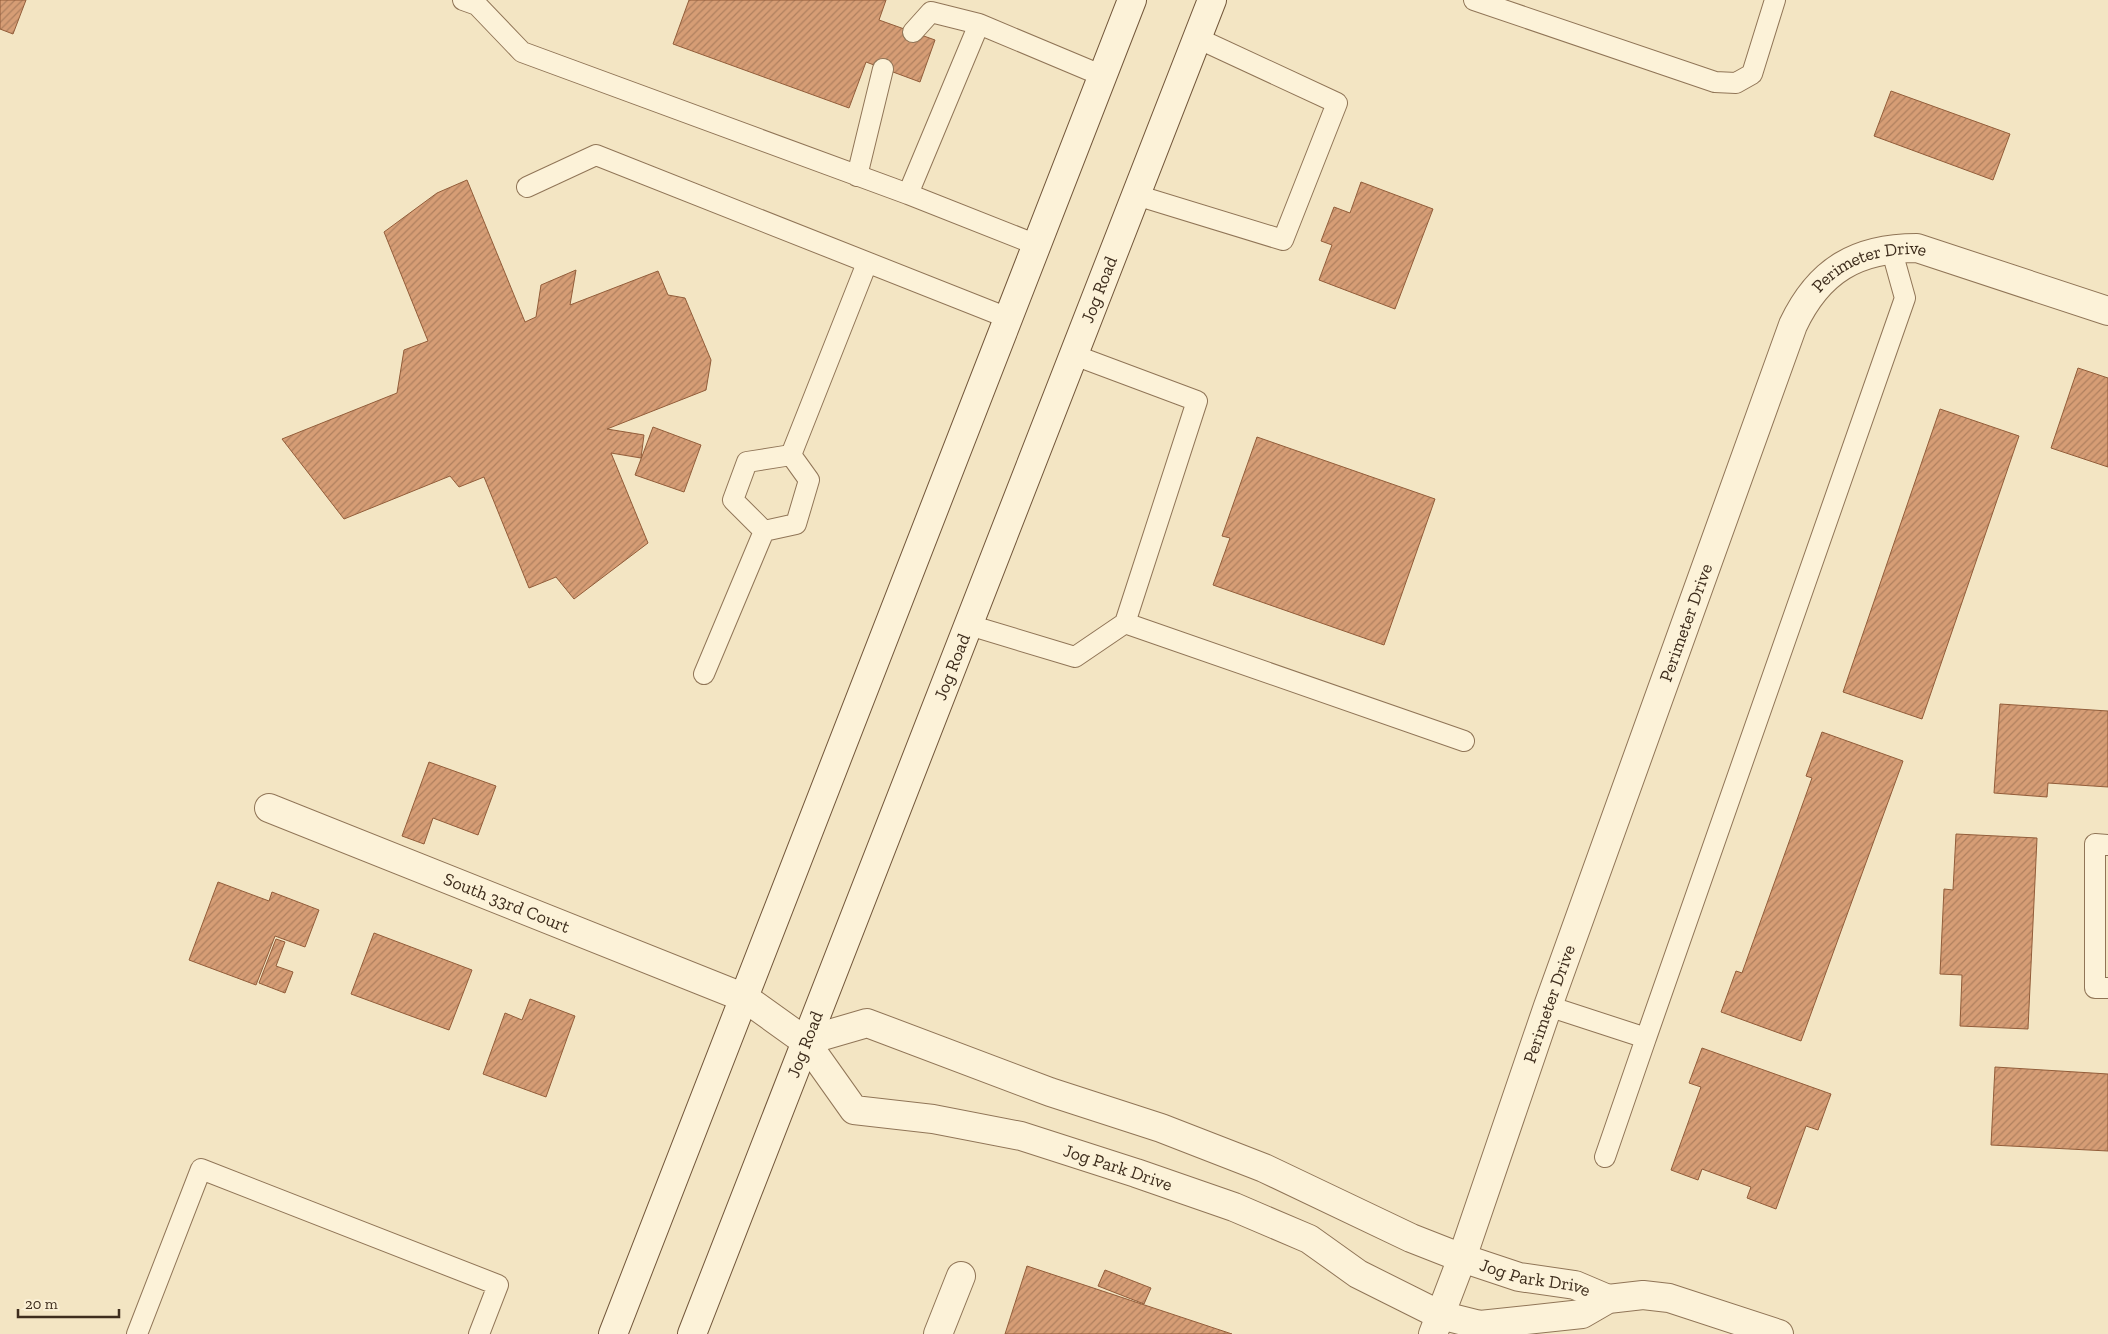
<svg xmlns="http://www.w3.org/2000/svg" width="2108" height="1334" font-family="'Zilla Slab',serif">
<defs>
<pattern id="building-hatch" width="6" height="6" patternUnits="userSpaceOnUse" patternTransform="scale(1.25)"><rect width="6" height="6" fill="#d69d75"/><path d="M-1 1l2-2M0 6l6-6M5 7l2-2" fill="none" stroke="#af805f"/></pattern>
</defs>
<rect width="100%" height="100%" fill="#f3e5c3"/>
<path fill="url(#building-hatch)" stroke="#925d3a" d="M0,0H26L13,34L0,29Z
M689,0H886L879,20L935,40L920,82L866,62L849,108L673,44Z
M1891,91L2010,134L1993,180L1874,136Z
M467,180L525,322L536,317L541,285L576,270L570,305L658,271L668,295L685,298L711,360L706,390L607,429L644,435L641,458L611,453L648,543L574,599L556,577L529,588L484,477L459,487L450,476L344,519L282,439L397,393L404,350L428,341L384,232L437,193Z
M1361,182L1433,209L1395,309L1319,280L1332,245L1321,241L1334,207L1350,213Z
M2078,368L2108,378V467L2051,448Z
M1940,409L2019,436L1922,719L1843,692Z
M653,427L701,445L684,492L635,475Z
M1257,437L1435,499L1384,645L1213,585L1230,538L1222,536Z
M2000,704L2108,711V787L2048,783L2047,797L1994,793Z
M1822,732L1903,761L1801,1041L1721,1012L1736,971L1742,973L1812,778L1806,776Z
M429,762L496,786L478,835L433,818L424,844L402,836Z
M1956,834L2037,838L2028,1029L1960,1026L1962,975L1940,974L1944,889L1953,890Z
M218,882L269,901L272,892L319,910L305,947L275,936L256,985L189,960Z
M374,933L472,970L449,1030L351,994Z
M276,939L285,942L276,966L293,972L285,993L259,983Z
M530,999L575,1016L546,1097L483,1074L505,1013L522,1020Z
M1702,1048L1831,1094L1818,1130L1806,1126L1776,1209L1747,1198L1751,1187L1702,1169L1698,1180L1671,1170L1701,1087L1689,1083Z
M1995,1067L2108,1074V1151L1991,1145Z
M1027,1266L1232,1334H1005Z
M1105,1270L1151,1288L1144,1304L1098,1286Z"/>
<g fill="none" stroke-linecap="round" stroke-linejoin="round">
<g stroke="#907557" stroke-width="22">
<path id="lane" d="M463,0L477,5L522,52L908,194
M1474,0L1715,82L1736,83L1752,74L1775,0
M913,32L931,12L979,24
M857,176L883,69
M527,187L596,155L1008,318
M1136,195L1283,240L1337,103L1197,38
M1037,245L908,194L979,24L1103,76
M764,531L733,500L747,462L791,455
M1125,623L1464,741
M969,625L1075,657L1125,623L1197,401L1074,355
M704,674L764,531L796,524L809,480L791,455L867,263
M2108,845L2095,844V988H2108
M1548,1006L1646,1038L1905,298L1891,248
M1605,1157L1646,1038
M137,1334L201,1169L498,1285L479,1334"/>
</g>
<g stroke="#907557" stroke-width="30">
<g id="street">
<path id="s1" d="M269,808L745,998L805,1041L854,1110L933,1119L1021,1136L1136,1173L1234,1207L1309,1239L1358,1274L1440,1315L1480,1325L1582,1314L1608,1299L1643,1295L1669,1298L1779,1334"/>
<path id="s2" d="M805,1041L867,1023L1050,1092L1161,1128L1264,1168L1411,1238L1462,1258L1519,1277L1575,1285L1608,1299"/>
<path d="M938,1334L961,1276"/>
<path id="s3" d="M1433,1334L1462,1258L1548,1006L1793,325C1819,270 1857,248 1917,248L2108,311"/>
</g>
</g>
<g stroke="#72563a" stroke-width="30">
<g id="secondary">
<path d="M613,1334L1132,0"/>
<path id="s4" d="M692,1334L1212,0"/>
</g>
</g>
<use href="#lane" stroke="#fcf2d8" stroke-width="20"/>
<use href="#street" stroke="#fcf2d8" stroke-width="28"/>
<use href="#secondary" stroke="#fcf2d8" stroke-width="28"/>
</g>
<g text-anchor="middle" dominant-baseline="central" stroke-width="4" stroke-linejoin="round" paint-order="stroke">
<g font-size="18" fill="#3e2d1d" stroke="#faefd4">
<text stroke="none"><textPath href="#s3" startOffset="1175">Perimeter Drive</textPath></text>
<text stroke="none"><textPath href="#s4" startOffset="1121">Jog Road</textPath></text>
<text stroke="none"><textPath href="#s3" startOffset="755">Perimeter Drive</textPath></text>
<text stroke="none"><textPath href="#s4" startOffset="716">Jog Road</textPath></text>
<text stroke="none"><textPath href="#s1" startOffset="256">South 33rd Court</textPath></text>
<text stroke="none"><textPath href="#s3" startOffset="350">Perimeter Drive</textPath></text>
<text stroke="none"><textPath href="#s4" startOffset="311">Jog Road</textPath></text>
<text stroke="none"><textPath href="#s1" startOffset="942">Jog Park Drive</textPath></text>
<text stroke="none"><textPath href="#s2" startOffset="781">Jog Park Drive</textPath></text>
</g>
</g>
<path d="M18 1309v8h101v-8" fill="none" stroke="#3e2d1d" stroke-width="2.5"/>
<text x="25" y="1309" font-size="15" fill="#3e2d1d" stroke="#faefd4" stroke-width="4" paint-order="stroke">20 m</text>
</svg>
